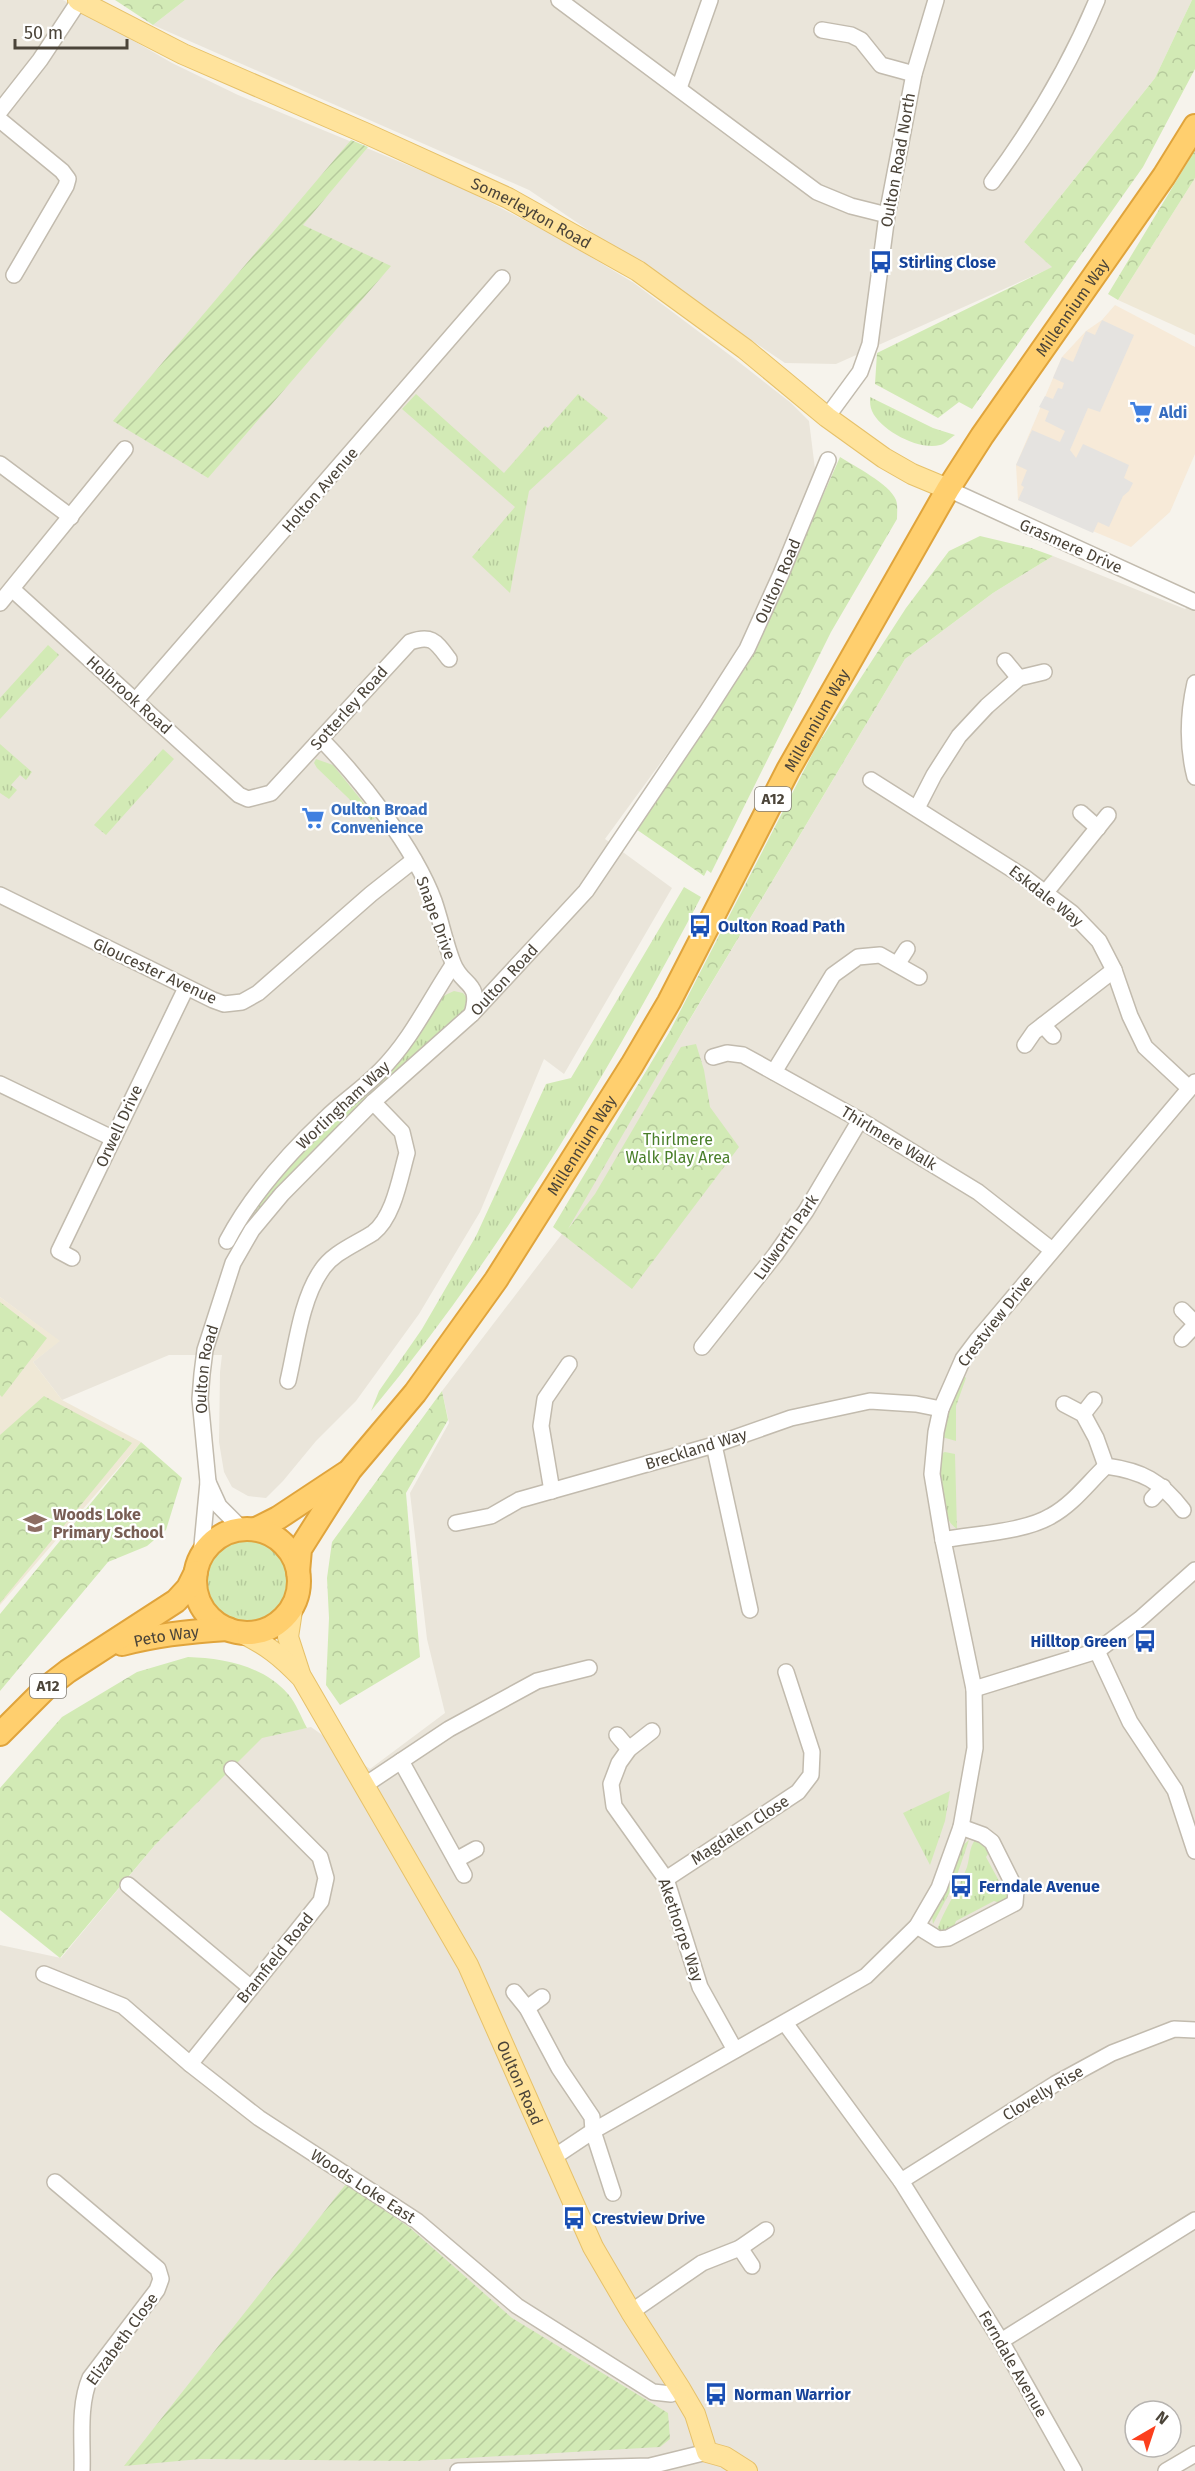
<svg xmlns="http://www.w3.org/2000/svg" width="1195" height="2471" font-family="'Fira Sans',sans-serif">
<defs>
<pattern id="grass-tufts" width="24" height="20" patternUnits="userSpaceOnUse" patternTransform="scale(1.5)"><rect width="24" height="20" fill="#d2eab5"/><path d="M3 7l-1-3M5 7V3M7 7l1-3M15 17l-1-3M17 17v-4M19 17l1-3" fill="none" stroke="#b6ca9c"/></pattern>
<pattern id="forest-crowns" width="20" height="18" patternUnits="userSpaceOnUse" patternTransform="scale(1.5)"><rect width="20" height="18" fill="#d2eab5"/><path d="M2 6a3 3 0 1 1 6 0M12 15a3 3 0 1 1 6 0" fill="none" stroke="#b6ca9c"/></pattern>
<pattern id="garden-furrows" width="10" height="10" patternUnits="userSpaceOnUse" patternTransform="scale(1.5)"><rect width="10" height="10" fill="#d2eab5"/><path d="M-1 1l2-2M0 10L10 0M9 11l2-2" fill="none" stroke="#b6ca9c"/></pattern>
</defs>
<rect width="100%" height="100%" fill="#f6f3ec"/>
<path fill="#eae5da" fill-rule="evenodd" d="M0,0H63L172,63L238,95L456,185L559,238L634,283L735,359L791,403L809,421L815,469L765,595L728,666L678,739L605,839L672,888L564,1074L544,1059L480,1212L419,1314L356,1401L316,1441L283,1481L266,1498L248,1496L232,1487L224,1472L219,1442L220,1372L222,1355H169L62,1400L33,1362L59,1341L0,1297Z
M185,0H1192L1155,78L1024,242L1053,267L836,364L785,363L529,190L153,25Z
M1053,556L1185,609L1195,601V2471H0V1945L61,1958L155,1845L262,1737L311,1727L370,1769L445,1713L427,1639L410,1493L449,1423L442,1391L562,1234L905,659L993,593ZM1135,2411H1171V2447H1135Z"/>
<path fill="#f7ead8" d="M1115,305L1195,347V454L1170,512L1131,547L1018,500L1016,465L1062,357L1086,331L1102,320Z"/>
<path fill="#efe8d6" d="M1195,178V335L1118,300Z
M0,1297L60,1341L33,1362L62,1400L141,1442L0,1605Z"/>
<path fill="url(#grass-tufts)" d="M416,394L504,473L545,426L548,428L578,394L608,418L529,491L510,593L472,557L515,507L402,409Z
M870,397L933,428L955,435C950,438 945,444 940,445C919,451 880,430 872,411C870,407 870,402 870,397Z
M48,645L59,655L0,719V698Z
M0,744L32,772L26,780L20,775L11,785L17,790L9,799L0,793Z
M163,749L174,759L106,835L94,825Z
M316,759L333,765L375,817L374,819L371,820L317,768L314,763Z
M684,887L701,897C607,1076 500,1255 371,1411L379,1391L422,1329L476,1236L546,1084L571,1078Z
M454,991L463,993L467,998L463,1015L313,1150L272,1195L236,1247L231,1245L259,1200L308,1145L404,1056L443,996Z
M963,1375L966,1378L956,1406V1441L942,1437L946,1416Z
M945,1452L955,1454L957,1529C939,1518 940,1474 940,1454Z
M205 1581a42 42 0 1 1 84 0a42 42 0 1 1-84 0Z
M950,1791L945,1821L930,1865L903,1813Z
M969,1840L954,1884L933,1924L932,1916L945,1890L962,1846Z
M975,1840H981L990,1851L986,1857L999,1881L1006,1883L1007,1898L1000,1903L994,1901L956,1921L953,1929L943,1932L937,1930C944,1909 959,1889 967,1867C970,1857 969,1848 975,1840Z"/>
<path fill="url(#forest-crowns)" d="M115,0H185L153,25Z
M1192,0H1195V69L1143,167L972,409L959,402L938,418L875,384L877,353L1052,267L1024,242L1155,78Z
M1195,150V178L1118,300L1108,294Z
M840,457C854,466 890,484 896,500C898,506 897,512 897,519L831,632L711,873L707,870L704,876L633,827L742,671L760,638Z
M980,536L1031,548L1053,556L993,593L905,659L687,1024L568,1229L595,1194L681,1047L696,1044L704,1070L710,1107L739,1147L632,1289L553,1227L670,1031L816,747L906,608L949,551Z
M0,1302L47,1338L2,1397L0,1395Z
M442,1391L448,1420L406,1493L420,1657L340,1705L326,1685L329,1618L327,1578L332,1542Z
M44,1396L132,1443L0,1603V1435Z
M141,1442L182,1478L166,1530L147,1546L108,1562L0,1691V1614Z
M188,1657C223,1658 264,1666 288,1694C296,1703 301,1717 307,1728L262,1738L155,1845L60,1958L0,1910V1788L62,1717L137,1672Z"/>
<path fill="url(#garden-furrows)" d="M351,140L368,147L303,225L391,266L208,478L113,421Z
M346,2184L409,2227L512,2318L668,2413L670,2439L660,2447L415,2461L200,2459L124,2466Z"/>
<path fill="#e5e3e0" d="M1102,320L1134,335L1100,412L1088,408L1070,450L1076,458L1083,444L1129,465L1124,478L1133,483L1129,491L1123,496L1109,527L1098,522L1093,533L1018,500L1024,487L1021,485L1027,470L1016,465L1032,430L1060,442L1065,431L1045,421L1049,411L1039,407L1045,396L1053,399L1058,388L1062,389L1064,383L1053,378L1062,357L1073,362L1086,331L1095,335Z"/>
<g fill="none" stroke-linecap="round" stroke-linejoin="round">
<g stroke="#c2bbae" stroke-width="18">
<g id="minor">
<path d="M559,0L817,192L851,206L887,215"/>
<path d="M822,30L851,35L861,40L881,65L914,74"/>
<path d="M679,88L710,0"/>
<path d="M0,111L40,60L79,1"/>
<path d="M0,120L62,171L68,179L66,186L14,275"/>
<path d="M992,182C1035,124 1069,67 1097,0"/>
<path d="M827,417L860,372L870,344L887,215L914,74L936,0"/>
<path d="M0,464L71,517"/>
<path d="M948,489L1195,602"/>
<path d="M12,589L239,795L248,799L271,793L410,642C432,634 436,642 449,659"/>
<path d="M0,603L125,449"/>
<path d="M1005,661L1019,678"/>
<path d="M1195,683C1188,714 1187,746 1195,777"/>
<path d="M136,700L502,278"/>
<path d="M321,739C361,780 414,847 434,901C441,921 445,943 453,963C462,987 482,981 472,1014"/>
<path d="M871,780L1024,877L1072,913L1099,941L1114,970L1130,1016L1145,1047L1189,1088"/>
<path d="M917,808L934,775L959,736L987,706L1019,678L1044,672"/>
<path d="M1081,813L1098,828"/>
<path d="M1046,892L1108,815"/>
<path d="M0,895L213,1000L224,1004L242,1002L258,993L371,894L414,860"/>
<path d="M898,963L907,949"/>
<path d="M1043,1025L1053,1036"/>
<path d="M1025,1045L1034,1032L1114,970"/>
<path d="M713,1057L727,1053L743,1055L860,1120L978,1192L1052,1250"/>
<path d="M774,1072L833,975L858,957L880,955L919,977"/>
<path d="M0,1084L112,1138"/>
<path d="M227,1241C251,1195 287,1155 325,1119C342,1102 363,1089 380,1071C411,1040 429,1001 453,965"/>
<path d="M72,1258L59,1251L186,988"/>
<path d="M1182,1310L1195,1323"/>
<path d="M1182,1339L1195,1325"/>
<path d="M702,1347L775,1255L806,1211L860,1120"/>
<path d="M288,1381C296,1347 301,1300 321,1271C332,1253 356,1244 373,1233C394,1217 400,1177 407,1153L402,1132L373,1102"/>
<path d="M1064,1404L1083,1414L1096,1438L1106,1466C1142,1471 1161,1481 1183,1510"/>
<path d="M1083,1414L1094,1400"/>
<path d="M714,1445L750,1610"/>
<path d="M208,1482L219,1506L242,1529"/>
<path d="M552,1491L541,1426L545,1399L569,1364"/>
<path d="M1152,1499L1163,1487"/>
<path d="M456,1523L491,1516L519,1500L714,1445L791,1418L870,1401L916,1404L941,1409"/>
<path d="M943,1540C974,1534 1025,1532 1051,1516C1073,1504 1088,1483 1106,1466"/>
<path id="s1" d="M201,1556L208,1482L200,1399L202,1374L205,1350L233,1263L252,1230L282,1194L373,1102L472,1014L586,891L706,713L747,649L781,574L828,460"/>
<path d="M1097,1651L1130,1722L1175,1790L1195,1851"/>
<path d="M974,1689L1097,1651L1140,1619L1195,1570"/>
<path d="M652,1731L629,1749L619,1763L611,1784L614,1806L666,1879L700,1987L735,2050"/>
<path d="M617,1735L629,1749"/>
<path d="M401,1761L464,1875"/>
<path d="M365,1785L449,1729L537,1681L589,1668"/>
<path d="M456,1860L476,1849"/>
<path d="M666,1879L798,1792L811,1775L812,1752L786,1672"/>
<path d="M128,1885L251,1988"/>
<path d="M917,1926L938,1939L948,1938L1015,1903L1016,1890L992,1842L983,1835L961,1827"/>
<path d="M44,1974L123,2006L190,2064L259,2118L417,2221L517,2306L653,2392L671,2394L681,2390"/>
<path d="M514,1992L527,2008L559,2068L592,2117L593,2131L613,2193"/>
<path d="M527,2008L542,1997"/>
<path d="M785,2023L901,2181L1001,2341L1074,2471"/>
<path d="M190,2064L321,1901L326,1878L320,1857L232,1769"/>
<path d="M554,2157L593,2131L866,1976L917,1926L939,1888L961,1827L975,1748L974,1689L943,1540L932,1474L936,1432L941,1409L963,1359L978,1339L1195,1082"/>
<path d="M901,2181L1055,2084L1112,2053L1174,2029L1195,2030"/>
<path d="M55,2182L158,2269L161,2279L157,2290L90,2378C78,2406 83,2441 82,2471"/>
<path d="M740,2248L752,2266"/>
<path d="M631,2312L702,2263L740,2248L766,2230"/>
<path d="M1001,2341L1195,2220"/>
<path d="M458,2471L650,2466L707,2452"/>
<path d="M1166,2471L1195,2454"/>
</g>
</g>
<g stroke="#e6c16a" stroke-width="22">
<g id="major">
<path id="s2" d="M78,0L183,54L365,133L508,198L638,271L745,349L827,417L884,458L912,474L948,489"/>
<path d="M293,1604L288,1637L300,1674"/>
<path id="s3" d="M240,1632C267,1645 281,1656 302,1678L468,1965L593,2247L631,2312L681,2390L695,2414L707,2452L725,2457L747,2471"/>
</g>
</g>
<g stroke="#e0a43c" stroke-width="26">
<g id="highway">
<path d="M256,1529L278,1518L346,1473"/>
<circle cx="247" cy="1581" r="52"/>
<path id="s4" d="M298,1572L300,1549L350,1470L415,1393L496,1280L632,1065L669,1002L788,770L948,489L982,436L1164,176L1195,126"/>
<path id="s5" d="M122,1644C156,1635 192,1631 228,1629"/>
<path d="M0,1734L46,1688L68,1671L176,1601L188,1588L196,1572"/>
</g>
</g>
<use href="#minor" stroke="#fff" stroke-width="15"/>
<use href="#major" stroke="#ffe39c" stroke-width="20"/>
<use href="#highway" stroke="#ffcf6e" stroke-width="22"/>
</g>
<defs>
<g id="bus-bare" transform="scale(1.8)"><path d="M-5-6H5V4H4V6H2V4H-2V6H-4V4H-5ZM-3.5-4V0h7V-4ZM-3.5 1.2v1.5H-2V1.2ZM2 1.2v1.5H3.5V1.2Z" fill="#1a4fb4" stroke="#fff" stroke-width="2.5" paint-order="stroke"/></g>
<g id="supermarket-bare" transform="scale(1.8)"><path d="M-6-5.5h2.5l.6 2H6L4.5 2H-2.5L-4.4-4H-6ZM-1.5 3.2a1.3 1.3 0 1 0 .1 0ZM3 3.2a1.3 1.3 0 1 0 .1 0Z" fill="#3f7fe0" stroke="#fff" stroke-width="2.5" paint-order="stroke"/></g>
<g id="school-bare" transform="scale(1.8)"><path d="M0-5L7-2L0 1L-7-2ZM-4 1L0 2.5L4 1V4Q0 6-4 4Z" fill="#8d6e63" stroke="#fff" stroke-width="2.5" paint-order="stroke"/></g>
</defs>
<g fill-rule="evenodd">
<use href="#bus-bare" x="881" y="262"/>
<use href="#supermarket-bare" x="1141" y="412"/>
<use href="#supermarket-bare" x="313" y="818"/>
<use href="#bus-bare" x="700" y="926"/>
<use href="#school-bare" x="35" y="1523"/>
<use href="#bus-bare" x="1145" y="1641"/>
<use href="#bus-bare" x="961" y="1886"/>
<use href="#bus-bare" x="574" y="2218"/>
<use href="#bus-bare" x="716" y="2394"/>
</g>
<g text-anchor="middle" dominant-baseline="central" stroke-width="4.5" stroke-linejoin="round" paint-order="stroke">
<g fill="#fff" stroke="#817c74" stroke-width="1.5">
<rect x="755" y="787" width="36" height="24" rx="4.5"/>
<rect x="30" y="1674" width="36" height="24" rx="4.5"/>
</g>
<g font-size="15" font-weight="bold" fill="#4b4439">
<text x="773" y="799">A12</text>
<text x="48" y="1686">A12</text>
</g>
<g font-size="16" fill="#4b4439" stroke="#fff">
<text transform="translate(898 160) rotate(-80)">Oulton Road North</text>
<text stroke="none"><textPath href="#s2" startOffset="501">Somerleyton Road</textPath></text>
<text stroke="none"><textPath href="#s4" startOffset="1488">Millennium Way</textPath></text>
<text transform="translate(320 490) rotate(-49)">Holton Avenue</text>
<text transform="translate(1071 546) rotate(24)">Grasmere Drive</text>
<text stroke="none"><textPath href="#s1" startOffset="1178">Oulton Road</textPath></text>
<text transform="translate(129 695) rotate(42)">Holbrook Road</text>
<text transform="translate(349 708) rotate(-48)">Sotterley Road</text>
<text stroke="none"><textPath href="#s4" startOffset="1002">Millennium Way</textPath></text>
<text transform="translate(1046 896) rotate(38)">Eskdale Way</text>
<text transform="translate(436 918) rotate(70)">Snape Drive</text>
<text transform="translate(155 971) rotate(25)">Gloucester Avenue</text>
<text stroke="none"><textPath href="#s1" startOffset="692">Oulton Road</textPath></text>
<text transform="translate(343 1105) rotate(-43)">Worlingham Way</text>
<text transform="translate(119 1126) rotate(-65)">Orwell Drive</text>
<text transform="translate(889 1138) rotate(31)">Thirlmere Walk</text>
<text stroke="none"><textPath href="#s4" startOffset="516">Millennium Way</textPath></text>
<text transform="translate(786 1237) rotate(-55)">Lulworth Park</text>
<text transform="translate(995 1321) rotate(-52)">Crestview Drive</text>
<text stroke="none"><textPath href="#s1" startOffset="188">Oulton Road</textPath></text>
<text transform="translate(696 1449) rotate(-17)">Breckland Way</text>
<text stroke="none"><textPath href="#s5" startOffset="45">Peto Way</textPath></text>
<text transform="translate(740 1830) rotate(-33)">Magdalen Close</text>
<text transform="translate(681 1930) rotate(71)">Akethorpe Way</text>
<text transform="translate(275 1958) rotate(-51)">Bramfield Road</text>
<text stroke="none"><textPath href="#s3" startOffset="538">Oulton Road</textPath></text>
<text transform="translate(1043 2093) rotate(-31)">Clovelly Rise</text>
<text transform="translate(363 2186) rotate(33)">Woods Loke East</text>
<text transform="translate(122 2339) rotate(-54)">Elizabeth Close</text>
<text transform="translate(1013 2364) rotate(60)">Ferndale Avenue</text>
</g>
<g font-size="16" font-weight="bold" fill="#164399" stroke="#fff" text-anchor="start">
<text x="899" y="262">Stirling Close</text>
<text x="718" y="926">Oulton Road Path</text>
<text x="1127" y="1641" text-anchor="end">Hilltop Green</text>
<text x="979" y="1886">Ferndale Avenue</text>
<text x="592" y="2218">Crestview Drive</text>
<text x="734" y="2394">Norman Warrior</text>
</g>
<g font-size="16" font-weight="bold" fill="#366cbe" stroke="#fff" text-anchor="start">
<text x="1159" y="412">Aldi</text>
<text x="331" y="809">Oulton Broad<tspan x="331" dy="18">Convenience</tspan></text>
</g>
<g font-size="16" fill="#4a7f2a" stroke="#fff">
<text x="678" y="1139">Thirlmere<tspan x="678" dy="18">Walk Play Area</tspan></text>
</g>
<g font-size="16" font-weight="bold" fill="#785e54" stroke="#fff" text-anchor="start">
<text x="53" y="1514">Woods Loke<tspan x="53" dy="18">Primary School</tspan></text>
</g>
</g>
<g transform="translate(1153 2429) rotate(39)"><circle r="28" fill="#ffffff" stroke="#b7b4b0" stroke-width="1.5"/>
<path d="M0-4.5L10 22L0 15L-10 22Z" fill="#fc3f1d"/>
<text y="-9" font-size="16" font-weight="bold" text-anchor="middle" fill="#4b4439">N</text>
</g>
<path d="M15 39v9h112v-9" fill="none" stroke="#4b4439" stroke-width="3"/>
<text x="24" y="39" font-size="18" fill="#4b4439" stroke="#ffffff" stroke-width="4.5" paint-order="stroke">50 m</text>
</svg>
